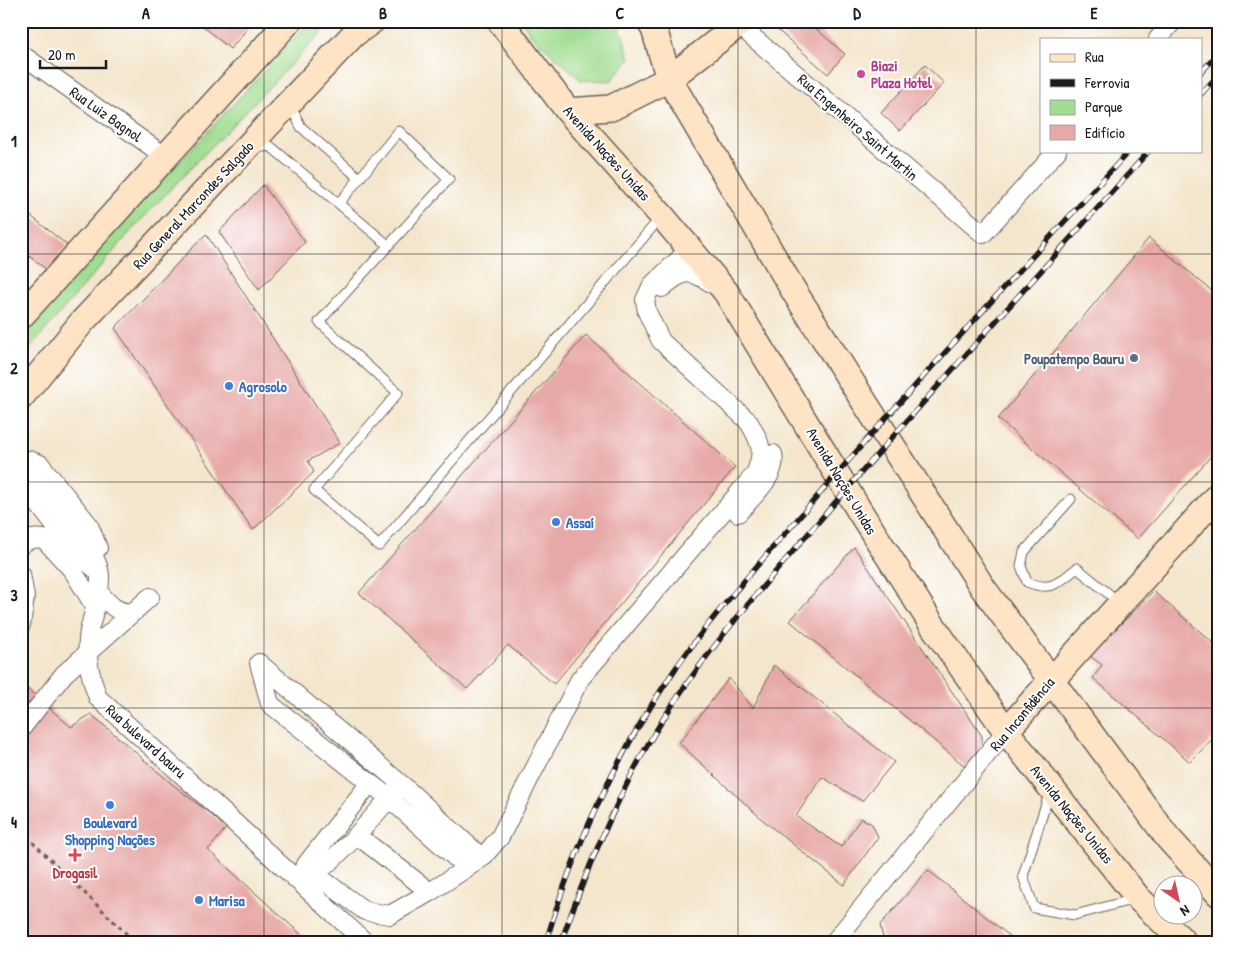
<svg xmlns="http://www.w3.org/2000/svg" width="1240" height="963" font-family="'Patrick Hand',sans-serif">
<rect width="100%" height="100%" fill="#fff"/>
<filter id="ink" filterUnits="userSpaceOnUse"><feTurbulence type="fractalNoise" baseFrequency=".02" numOctaves="2"/><feDisplacementMap in="SourceGraphic" scale="10" xChannelSelector="R" yChannelSelector="G"/><feConvolveMatrix kernelMatrix="1 2 1 2 8 2 1 2 1" color-interpolation-filters="sRGB"/></filter>
<filter id="wash" filterUnits="userSpaceOnUse"><feTurbulence type="fractalNoise" baseFrequency=".0096" numOctaves="4" result="noise"/><feDisplacementMap in="SourceGraphic" scale="20" xChannelSelector="R" yChannelSelector="G"/><feGaussianBlur stdDeviation="1.12" result="paint"/><feColorMatrix in="noise" values="0 0 0 0 0 0 0 0 0 0 0 0 0 0 0 0 0 1.4 0 .05"/><feComposite in="paint" operator="in"/></filter>
<g filter="url(#wash)">
<rect width="100%" height="100%" fill="#f4e6cd"/>
<path fill="#a0dd91" stroke="#5e7c56" d="M311,21H333L139,222L21,358V336L75,274Z
M522,21H618L630,59L611,81L581,80L531,35Z"/>
<g id="blocks">
<path fill="#e7a9a7" d="M197,21H240L248,28L230,49Z
M777,21H807L845,54L828,74L773,26Z
M925,65L944,83L900,131L881,113Z
M263,185L305,242L259,290L219,232Z
M21,208L67,245L47,270L21,250Z
M206,234L340,443L308,461L314,472L253,530L115,328Z
M1149,238L1219,297V447L1138,539L998,419Z
M586,335L735,467L554,684L508,645L467,689L359,593Z
M854,547L982,736V753L967,768L790,621Z
M1153,591L1219,648V732L1190,762L1093,678L1102,665L1090,656Z
M774,665L894,762L862,801L822,777L796,816L841,847L861,818L872,824L878,837L844,885L764,821L679,743L729,678L753,708Z
M24,686L71,727L91,714L172,784L227,827L208,850L306,939L304,942H21V691Z
M928,870L1017,942H884L880,925Z"/>
</g>
</g>
<g filter="url(#ink)">
<use href="#blocks" fill-opacity="0" stroke="#68635a" stroke-width="1"/>
<g fill="none" stroke-linecap="round" stroke-linejoin="round">
<g stroke="#68635a" stroke-width="11">
<path id="lane" d="M290,105L301,127L359,178
M255,148L270,146L388,245
M339,203L399,131L449,179L319,322L398,393L314,490L379,546L662,216
M1071,499L1024,552L1021,566L1027,582C1052,592 1058,583 1077,568L1120,603
M1050,791L1023,876L1034,908L1075,915L1135,899"/>
</g>
<g stroke="#68635a" stroke-width="20">
<path id="street" d="M734,21L983,234L1057,151
M1158,39L1173,21
M21,54L166,157
M662,288C684,269 689,269 713,284
M21,460H29L40,464L89,525L98,548
M21,464C41,487 98,546 100,575C101,593 93,613 89,631C85,655 90,676 98,698L365,942
M21,496L29,492L68,543L94,568
M738,513C751,498 778,476 773,454
M21,546C27,538 35,538 44,539L73,571L95,607
M21,574L25,597L21,625
M97,590C107,602 119,617 135,611
M21,729L64,674L150,597
M401,784L482,858
M358,836L430,892
M467,868L389,798L270,704L259,663L401,784C374,816 348,848 315,874L365,911L390,915L430,892L482,858L500,837L580,679L755,474C765,451 761,442 748,421L661,341L647,312L645,300L652,285L690,249
M319,884L304,867L370,783
M834,942L1006,731"/>
</g>
<g stroke="#68635a" stroke-width="28">
<path id="secondary" d="M500,21L568,111L662,216L726,292L862,515L933,626L1006,731L1138,898L1184,942
M649,21L654,29L669,79L795,293L983,588L1168,838L1219,894
M568,111L611,108L669,79L743,21
M21,316L289,21
M21,397L82,322L354,34L372,21
M1006,731L1219,494"/>
</g>
<path stroke="#68635a" stroke-width="3" stroke-dasharray="4 4" stroke-linecap="butt" d="M21,831L135,942"/>
<use href="#lane" stroke="#fff" stroke-width="9"/>
<use href="#street" stroke="#fff" stroke-width="18"/>
<use href="#secondary" stroke="#fee4c5" stroke-width="25"/>
<g stroke="#1c1c1c" stroke-width="5.5">
<path id="rail" d="M1201,72L1219,53
M1201,94L1219,74
M546,942C578,833 628,731 696,640C737,586 784,536 828,484C926,371 1028,262 1129,151
M561,942C585,874 612,808 647,746C698,657 767,582 833,505C937,385 1043,269 1149,151"/>
</g>
<use href="#rail" stroke="#fff" stroke-width="4" stroke-dasharray="11" stroke-linecap="butt"/>
</g>
</g>
<path fill="none" stroke="#1c1c1c" stroke-width="1" stroke-opacity="0.55" d="M264,21V942M502,21V942M738,21V942M976,21V942M21,254H1219M21,482H1219M21,708H1219"/>
<circle fill="#d1479c" stroke="#fff" stroke-width="2" cx="861" cy="74" r="5"/>
<circle fill="#5c6f8a" stroke="#fff" stroke-width="2" cx="1134" cy="358" r="5"/>
<g fill="#3f7fe0" stroke="#fff" stroke-width="2">
<circle cx="229" cy="386" r="5"/>
<circle cx="556" cy="522" r="5"/>
<circle cx="110" cy="805" r="5"/>
<circle cx="199" cy="900" r="5"/>
</g>
<path fill="#e0444e" stroke="#fff" stroke-width="2" d="M72.5 847.5h5v5h5v5h-5v5h-5v-5h-5v-5h5z"/>
<g text-anchor="middle" dominant-baseline="central" stroke-width="4" stroke-linejoin="round" paint-order="stroke">
<g font-size="15" font-weight="bold" fill="#b23c85" stroke="#fff" text-anchor="start">
<text x="871" y="65">Biazi<tspan x="871" dy="17">Plaza Hotel</tspan></text>
</g>
<g font-size="15" fill="#1c1c1c" stroke="#fff">
<text transform="translate(106 114) rotate(35)">Rua Luiz Bagnol</text>
<text transform="translate(858 127) rotate(41)">Rua Engenheiro Saint Martin</text>
<text transform="translate(607 153) rotate(48)">Avenida Nações Unidas</text>
<text transform="translate(193 205) rotate(-47)">Rua General Marcondes Salgado</text>
<text transform="translate(842 481) rotate(59)">Avenida Nações Unidas</text>
<text transform="translate(1022 714) rotate(-50)">Rua Inconfidência</text>
<text transform="translate(146 741) rotate(42)">Rua bulevard bauru</text>
<text transform="translate(1072 814) rotate(51)">Avenida Nações Unidas</text>
</g>
<g font-size="15" font-weight="bold" fill="#4e5e75" stroke="#fff" text-anchor="end">
<text x="1124" y="358">Poupatempo Bauru</text>
</g>
<g font-size="15" font-weight="bold" fill="#366cbe" stroke="#fff" text-anchor="start">
<text x="239" y="386">Agrosolo</text>
<text x="566" y="522">Assaí</text>
<text x="110" y="822" text-anchor="middle">Boulevard<tspan x="110" dy="17">Shopping Nações</tspan></text>
<text x="209" y="900">Marisa</text>
</g>
<g font-size="15" font-weight="bold" fill="#be3a42" stroke="#fff">
<text x="75" y="872">Drogasil</text>
</g>
</g>
<rect width="1240" height="963" fill="none" stroke="#fff" stroke-width="55"/>
<rect x="1040" y="38" width="162" height="115" fill="#ffffff" stroke="#a4a4a4"/>
<rect x="1050" y="54" width="25" height="8" fill="#fee4c5" stroke="#a4a4a4"/>
<text x="1085" y="62" font-size="15" fill="#1c1c1c">Rua</text>
<rect x="1050" y="79" width="25" height="8" fill="#1c1c1c" stroke="#a4a4a4"/>
<text x="1085" y="88" font-size="15" fill="#1c1c1c">Ferrovia</text>
<rect x="1050" y="100" width="25" height="15" fill="#a0dd91" stroke="#a4a4a4"/>
<text x="1085" y="112" font-size="15" fill="#1c1c1c">Parque</text>
<rect x="1050" y="125" width="25" height="15" fill="#e7a9a7" stroke="#a4a4a4"/>
<text x="1085" y="138" font-size="15" fill="#1c1c1c">Edifício</text>
<g transform="translate(1178 900) rotate(146)"><circle r="24" fill="#ffffff" stroke="#a4a4a4"/>
<path d="M0-4L9 19L0 12L-9 19Z" fill="#d1495b"/>
<text y="-8" font-size="14" font-weight="bold" text-anchor="middle" fill="#1c1c1c">N</text>
</g>
<path d="M40 60v8h66v-8" fill="none" stroke="#1c1c1c" stroke-width="2.5"/>
<text x="48" y="60" font-size="15" fill="#1c1c1c" stroke="#ffffff" stroke-width="4" paint-order="stroke">20 m</text>
<rect x="28" y="28" width="1184" height="908" fill="none" stroke="#1c1c1c" stroke-width="2"/>
<g font-size="16" text-anchor="middle" font-weight="bold" fill="#1c1c1c">
<text x="146" y="19">A</text>
<text x="383" y="19">B</text>
<text x="620" y="19">C</text>
<text x="857" y="19">D</text>
<text x="1094" y="19">E</text>
<text x="14" y="147">1</text>
<text x="14" y="374">2</text>
<text x="14" y="601">3</text>
<text x="14" y="828">4</text>
</g>
</svg>
